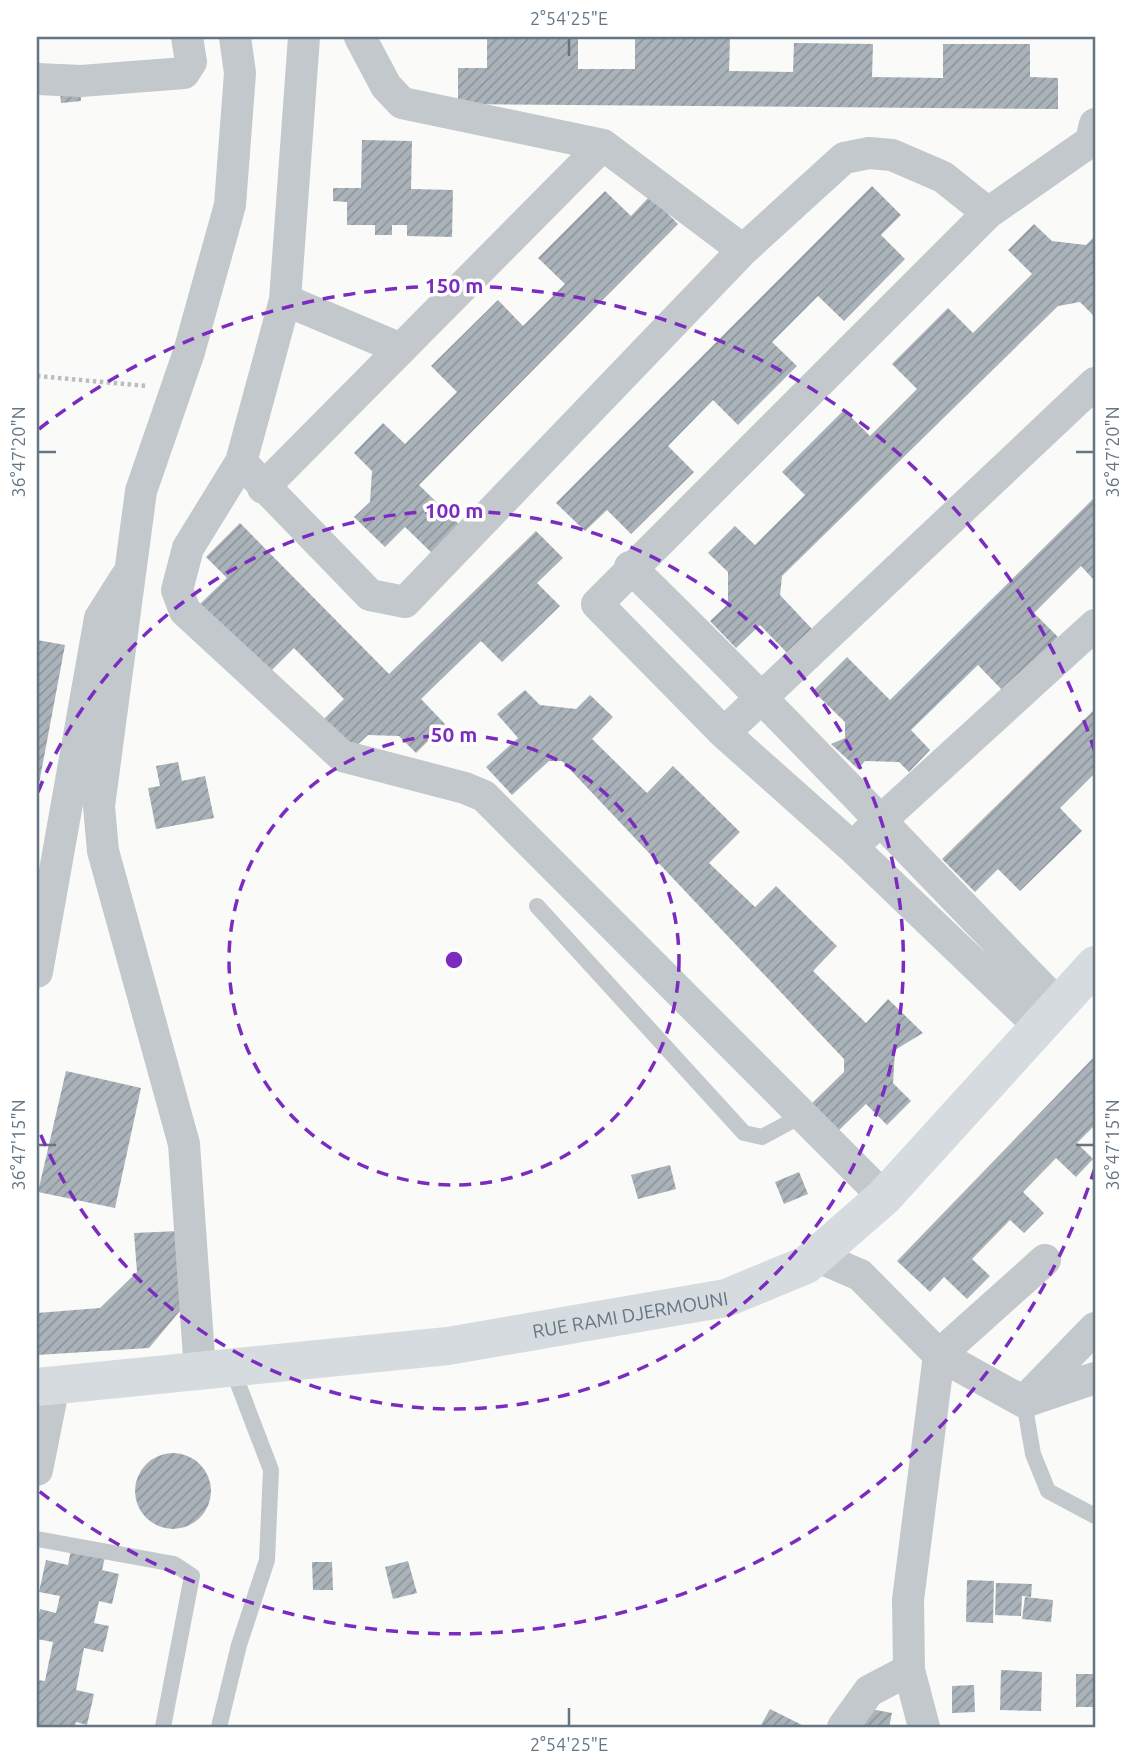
<svg xmlns="http://www.w3.org/2000/svg" width="1132" height="1764" font-family="Ubuntu,sans-serif">
<defs>
<pattern id="building-hatch" width="6" height="6" patternUnits="userSpaceOnUse" patternTransform="scale(1.75)"><rect width="6" height="6" fill="#aab3b9"/><path d="M-1 1l2-2M0 6l6-6M5 7l2-2" fill="none" stroke="#8e969c"/></pattern>
</defs>
<rect width="100%" height="100%" fill="#fafaf8"/>
<path fill="url(#building-hatch)" d="M487,37H578V69H635V38L730,39L729,71L793,72L794,43L873,44L872,77L943,78V44H1030V77L1058,78V109L458,104V68H487Z
M80,82L81,101L61,103L59,84Z
M362,140L412,141L411,189L453,190L452,237L407,236V225H392V235H375V225H347V202L333,201V188H361Z
M872,186L901,215L881,235L905,259L844,321L818,296L772,342L797,366L738,425L713,400L668,446L694,472L631,534L607,510L585,531L556,503Z
M605,191L631,216L650,196L678,224L419,485L463,528L435,556L405,527L385,547L354,517L370,502L372,471L354,453L383,423L405,444L457,392L431,366L498,300L523,326L565,284L538,258Z
M1034,224L1052,241L1086,245L1095,236V317L1080,302L1058,306L782,576L780,595L813,630L788,654L760,625L736,648L710,621L728,604V572L708,553L735,526L755,545L805,495L782,472L844,410L870,436L917,389L892,364L948,308L973,333L1032,274L1008,250Z
M1095,497V581L1081,566L1034,613L1058,637L1003,691L978,665L911,730L930,750L909,772L899,762L865,761L858,769L831,744L845,738V722L813,691L847,657L890,700Z
M240,523L389,674L536,531L563,558L537,583L560,606L502,662L481,641L421,699L445,724L416,753L399,736L368,735L352,750L323,720L344,699L294,648L268,674L200,604L227,578L206,557Z
M37,640L65,645L38,789H37Z
M525,690L540,705L576,709L590,695L613,717L592,739L647,793L673,766L740,832L709,863L755,907L776,886L837,946L813,971L866,1023L888,999L923,1033L895,1050L893,1083L911,1101L887,1125L866,1104L835,1134L808,1107L844,1072V1059L562,761H549L512,795L486,767L518,738L497,714Z
M1095,709V773L1060,808L1082,831L1020,891L998,869L975,892L942,859Z
M178,762L182,781L205,776L214,818L156,829L148,788L160,786L156,766Z
M1095,1056V1125L1077,1143L1093,1159L1076,1177L1056,1158L1023,1192L1044,1213L1024,1233L1010,1220L972,1259L990,1276L967,1299L944,1277L930,1292L897,1261Z
M66,1071L141,1088L115,1208L38,1192Z
M670,1165L676,1189L638,1199L631,1175Z
M799,1172L808,1194L784,1204L775,1182Z
M179,1231L184,1306L149,1348L37,1355V1313L100,1308L137,1272L134,1233Z
M135 1491a38 38 0 1 1 76 0a38 38 0 1 1-76 0Z
M71,1550L105,1557L102,1570L119,1574L112,1604L99,1601L94,1623L109,1626L103,1652L84,1648L76,1690L94,1694L87,1725L76,1722L75,1727H37V1680L45,1681L53,1642L37,1639V1623L40,1609L56,1613L60,1596L39,1592L46,1560L68,1565Z
M408,1561L417,1593L393,1599L385,1567Z
M312,1562H332L333,1590H313Z
M967,1580L994,1581L993,1623L966,1622Z
M996,1583L1032,1584L1031,1597L1022,1596L1021,1616L995,1615Z
M1025,1597L1053,1600L1051,1622L1022,1619Z
M1001,1670L1042,1672L1041,1711L1000,1710Z
M1076,1674H1095V1707H1076Z
M974,1685L975,1712L952,1713V1686Z
M860,1707L892,1713L889,1727H857Z
M770,1709L806,1727H760Z"/>
<g fill="none" stroke-linecap="round" stroke-linejoin="round">
<path stroke="#bbbfc2" stroke-width="4.5" stroke-dasharray="3.5 3.5" stroke-linecap="butt" d="M37,376L147,386"/>
<path stroke="#c3c8cc" stroke-width="16" d="M537,906L744,1133L762,1137L803,1115
M1024,1402L1033,1454L1048,1491L1095,1516
M37,1539L174,1564L192,1576L163,1727
M219,1727L239,1645L267,1560L271,1470L232,1368"/>
<path stroke="#c3c8cc" stroke-width="32" d="M304,37L285,300L241,462L188,548L177,590L185,611L342,756L465,788L484,796L884,1197
M360,37L386,86L402,103L603,145L743,250L844,158L869,153L892,155L943,177L988,213L1091,141L1095,124
M37,79L81,81L184,73L191,62L187,37
M988,213L597,604L724,733L852,847L1039,1026
M285,300L401,349
M241,462L370,595L405,602L743,250
M263,488L603,145
M630,567C777,710 916,859 1059,1005
M724,733L1095,383
M866,834L1095,625
M37,972L100,618L126,577
M816,1256L860,1275L939,1355L908,1600L909,1670L924,1727
M1045,1260L939,1355L1024,1402L1095,1378
M200,1371L184,1144L103,851L99,806L141,491L189,352L230,205L240,73L235,37
M1029,1396L1095,1328
M37,1470L54,1385
M843,1727L869,1691L909,1670"/>
<path stroke="#d6dbdf" stroke-width="38" id="s1" d="M37,1387L448,1346L726,1298L806,1265L884,1197L1095,965"/>
</g>
<path fill="none" stroke="#657683" stroke-width="2.5" d="M569,38V56M38,452H56M1076,452H1094M38,1145H56M1076,1145H1094M569,1708V1726"/>
<g fill="none" stroke="#7b2cbf" stroke-width="3.5" stroke-dasharray="12 9">
<circle cx="454" cy="960" r="225"/>
<path d="M38 792A449 449 0 1 1 38 1128"/>
<path d="M1095 1168A674 674 0 0 1 39 1491M39 429A674 674 0 0 1 1095 752"/>
</g>
<g text-anchor="middle" dominant-baseline="central" stroke-width="7" stroke-linejoin="round" paint-order="stroke">
<g font-size="19" fill="#657683" stroke="#fff">
<text stroke="none"><textPath href="#s1" startOffset="598">RUE RAMI DJERMOUNI</textPath></text>
</g>
</g>
<circle cx="454" cy="960" r="10" fill="#7b2cbf" stroke="#fff" stroke-width="3.5"/>
<g font-size="21" text-anchor="middle" font-weight="bold" fill="#7b2cbf" stroke="#fff" stroke-width="7" stroke-linejoin="round" paint-order="stroke">
<text x="454" y="293">150 m</text>
<text x="454" y="518">100 m</text>
<text x="454" y="742">50 m</text>
</g>
<rect width="1132" height="1764" fill="none" stroke="#ffffff" stroke-width="77"/>
<rect x="38" y="38" width="1056" height="1688" fill="none" stroke="#657683" stroke-width="2.5"/>
<g font-size="18" text-anchor="middle" fill="#657683">
<text x="569" y="25">2°54'25"E</text>
<text transform="translate(19 452) rotate(-90)" y="6">36°47'20"N</text>
<text transform="translate(1113 452) rotate(-90)" y="6">36°47'20"N</text>
<text transform="translate(19 1145) rotate(-90)" y="6">36°47'15"N</text>
<text transform="translate(1113 1145) rotate(-90)" y="6">36°47'15"N</text>
<text x="569" y="1751">2°54'25"E</text>
</g>
</svg>
